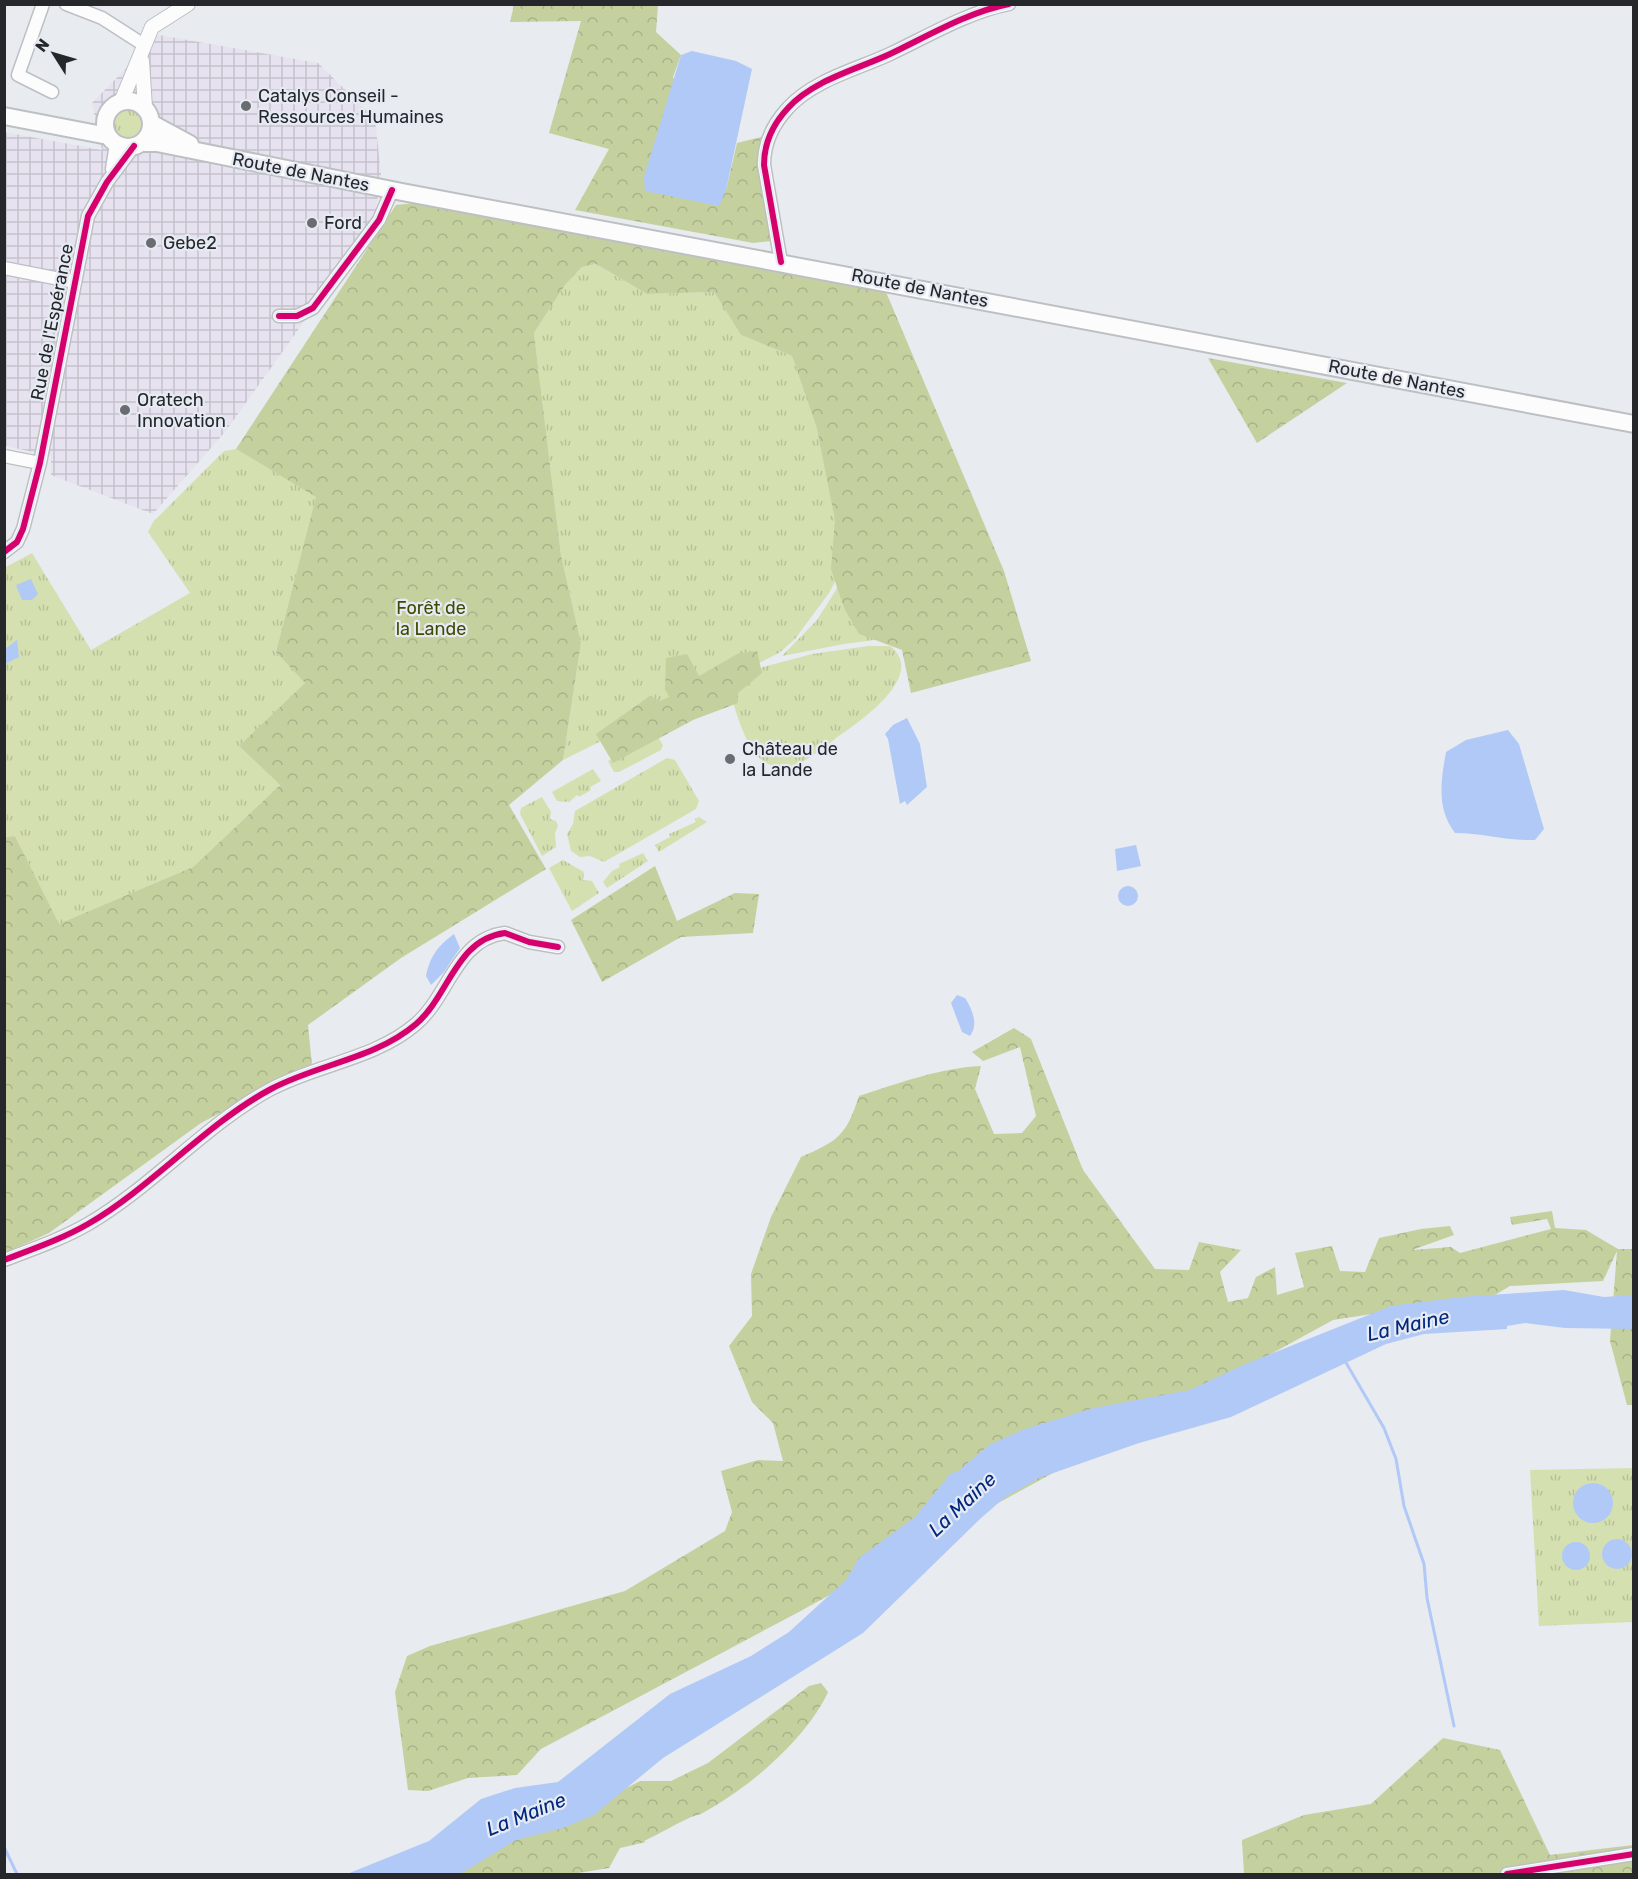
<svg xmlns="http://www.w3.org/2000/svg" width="1638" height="1879" font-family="Rubik,sans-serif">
<defs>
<pattern id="industrial-grid" width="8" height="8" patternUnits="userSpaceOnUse" patternTransform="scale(1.5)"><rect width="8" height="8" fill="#e7e2ef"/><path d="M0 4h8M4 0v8" fill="none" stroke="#c6c2cd"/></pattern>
<pattern id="grass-tufts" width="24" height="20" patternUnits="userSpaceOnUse" patternTransform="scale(1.5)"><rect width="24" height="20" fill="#d5e0b1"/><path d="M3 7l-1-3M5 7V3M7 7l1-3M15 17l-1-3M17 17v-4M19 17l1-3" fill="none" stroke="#b7c098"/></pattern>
<pattern id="forest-crowns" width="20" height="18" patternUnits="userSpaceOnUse" patternTransform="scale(1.5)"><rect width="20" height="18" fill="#c5d09f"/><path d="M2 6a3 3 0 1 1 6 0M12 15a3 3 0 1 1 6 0" fill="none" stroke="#a9b389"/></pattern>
</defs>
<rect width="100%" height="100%" fill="#e8ebf0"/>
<path fill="url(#industrial-grid)" d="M159,35L318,63L375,119L381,174L375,215L321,298L225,432L153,514L51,475V456L5,446L4,132L102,150L92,103Z"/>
<path fill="url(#grass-tufts)" d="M112 124a16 16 0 1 1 32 0a16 16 0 1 1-32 0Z
M596,264L647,294L714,292L741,335L792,356L817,429L844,490L838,576L829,593L795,639L779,653L563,760L581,643L561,555L534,333L565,285L582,267Z
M236,449L317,497L276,652L306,683L239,746L280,785L193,867L59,925L15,836L5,837L4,568L32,553L91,650L190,593L148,532L153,522L224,451Z
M851,566L882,639L844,644L782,656L817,620Z
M868,646H890C929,676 856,724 835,739C821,749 801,767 784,768C778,769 767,764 762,760C746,747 738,718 732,699L746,677L763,667L812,654Z
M657,735L663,745L661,750L619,772H614L608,761Z
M667,758L675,760L699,801L696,809L604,862L590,856L580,857L571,851L567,834L573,824L575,811Z
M593,769L601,781L590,787L591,790L579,797L577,795L569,802L557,801L552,792Z
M542,797L551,812L550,819L556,821L558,826L555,833L556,847L542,856L520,814L521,808Z
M699,817L707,822L659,852L655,845L670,837L669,834L696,822L695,819Z
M643,853L648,861L607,888L603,882L612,871L620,867L619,864Z
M563,860L584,872L583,880L592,881L599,893L572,911L549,868Z
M1633,1468V1622L1539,1626L1530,1470Z"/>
<path fill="url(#forest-crowns)" d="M514,5H658L656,32L681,55L673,77L726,190L737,143L765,136C756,171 764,207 772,241L753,243L575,210L609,149L549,133L581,21L510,22Z
M415,203L786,263L886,292L1004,571L1031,661L911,693L902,650L859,634L844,608L831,569L835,520L817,429L792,356L741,335L714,292L647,294L596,264L582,267L565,285L534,333L561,555L581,643L563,760L509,805L546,869L401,958L308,1025L312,1065L201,1123L49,1233L5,1253V837L15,836L59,924L193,867L280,785L239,746L305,683L276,652L316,497L236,449L396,205Z
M1208,358L1347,383L1257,443Z
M757,651L762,673L738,693V703L693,720L613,763L596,734L650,696L660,701L669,697L665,689L666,658L687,654L699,676L739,653Z
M655,866L677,921L735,893L759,894L753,933L681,937L602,982L571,920Z
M1014,1028L1031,1039L1083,1170L1155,1269L1189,1270L1199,1242L1241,1250L1220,1272L1228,1302L1248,1298L1256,1277L1275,1267L1277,1295L1304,1287L1295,1253L1332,1246L1340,1271L1365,1272L1379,1238L1421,1229L1450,1226L1454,1235L1412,1250L1451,1247L1460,1253L1551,1229L1547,1219L1512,1225L1510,1217L1552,1211L1555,1228L1586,1230L1618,1249H1633V1405H1627L1610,1341L1617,1251L1603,1281L1510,1286L1495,1295L1333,1320L795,1614L541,1749L517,1775L468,1778L428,1791L408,1790L395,1692L407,1656L430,1646L625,1591L725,1531L732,1512L721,1471L758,1460L783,1461L773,1423L752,1402L729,1346L752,1316L751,1274L771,1217L801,1157C838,1141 846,1136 859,1096C900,1083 939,1068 981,1066L975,1089L994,1134L1022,1133L1036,1116L1020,1047L983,1061L972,1052Z
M821,1683L828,1692C807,1738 750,1787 706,1811C701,1815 695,1815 689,1818C674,1825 659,1834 644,1841L646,1842L620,1848L609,1868L572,1874H445L488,1851L566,1819L640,1781H671L708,1763L809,1686Z
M1443,1738L1500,1750L1550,1855L1633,1845V1874H1244L1242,1840L1304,1815L1371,1804Z"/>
<path fill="#b1c9f6" d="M692,51L736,61L752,69L726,190L719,206L645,191L644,177L681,55Z
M31,579L38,594L32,600H22L16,585Z
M17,640L19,657L5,664V649Z
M907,718L920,744L927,787L907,805L905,801L900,804L888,739L885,734L893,725Z
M1508,730L1519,744L1544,829L1535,840C1507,841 1482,833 1455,833C1436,808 1441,780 1446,752L1466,740Z
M1136,845L1141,866L1117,871L1115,849Z
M1118 896a10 10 0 1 1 20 0a10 10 0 1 1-20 0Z
M454,934L460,948L444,972L431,985L426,976C430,956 438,946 454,934Z
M957,995L965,998C972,1009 979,1024 970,1036L962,1032L951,1003Z
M1564,1290L1604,1297L1633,1295V1329L1565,1328L1525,1323L1507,1326V1329L1424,1334L1386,1344L1231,1417L1139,1443L1039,1478L1004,1498L980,1519L863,1633L663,1758L594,1815L563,1828L516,1840L460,1874H347L429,1841L481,1799L515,1788L558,1782L670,1694L751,1656L789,1632L846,1580L859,1558L915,1517L951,1473L957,1472L989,1445L1025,1429L1094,1408L1190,1390L1243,1365L1391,1306L1461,1297Z
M1573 1503a20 20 0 1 1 40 0a20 20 0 1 1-40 0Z
M1602 1554a15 15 0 1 1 30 0a15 15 0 1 1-30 0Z
M1562 1556a14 14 0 1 1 28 0a14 14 0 1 1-28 0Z"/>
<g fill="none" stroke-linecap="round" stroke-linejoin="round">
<path stroke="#b1c9f6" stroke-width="3" d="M1345,1361L1384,1428L1396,1459L1404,1506L1424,1564L1427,1598L1454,1726
M4,1847L17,1874"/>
<g stroke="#bdc0c3" stroke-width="15">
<path id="minor" d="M43,4L18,75L52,92
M66,4L102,18L144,45
M112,169L116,144
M781,262L764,165C764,143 773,124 788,108C813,80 858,69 890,54C928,36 968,12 1009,4
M4,268L75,282
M279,316H297L313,308L379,220L392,190
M4,456L40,463
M4,552L17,542L23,529L40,463L88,216L107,182L134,146
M4,1260C33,1249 62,1239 88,1224C152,1187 207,1123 271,1089C318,1064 375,1059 416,1024C449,996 456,939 505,933L529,942L558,947
M1507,1874L1634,1854"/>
</g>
<g stroke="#bdc0c3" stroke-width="16">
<path id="tertiary" d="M142,61L145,108
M121,102L152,27L188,4"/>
</g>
<g stroke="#bdc0c3" stroke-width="20">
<path id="secondary" d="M105 124a23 23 0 1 1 46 0a23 23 0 1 1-46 0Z
M4,116L108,136
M151,123L190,144
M142,143H157L402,192L1634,424"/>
</g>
<use href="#minor" stroke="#fcfcfd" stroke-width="12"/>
<use href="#tertiary" stroke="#fcfcfd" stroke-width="14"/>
<use href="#secondary" stroke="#fcfcfd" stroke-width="16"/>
<g stroke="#e5eaf3" stroke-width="10">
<path id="cycleway" d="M781,262L764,165C764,143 773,124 788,108C813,80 858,69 890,54C928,36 968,12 1009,4
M279,316H297L313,308L379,220L392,190
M4,552L17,542L23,529L40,463L88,216L107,182L134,146
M4,1260C33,1249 62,1239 88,1224C152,1187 207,1123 271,1089C318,1064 375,1059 416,1024C449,996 456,939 505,933L529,942L558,947
M1507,1874L1634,1854"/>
</g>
<use href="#cycleway" stroke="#d6006c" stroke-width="6"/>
</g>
<g fill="#696c70" stroke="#e5eaf3" stroke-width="2">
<circle cx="246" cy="106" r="6"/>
<circle cx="312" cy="223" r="6"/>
<circle cx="151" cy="243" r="6"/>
<circle cx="125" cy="410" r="6"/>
<circle cx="730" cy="759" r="6"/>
</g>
<g text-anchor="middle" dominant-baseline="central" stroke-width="4.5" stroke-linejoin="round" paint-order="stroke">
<g font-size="18" fill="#25272b" stroke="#e5eaf3" text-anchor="start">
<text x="258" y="96">Catalys Conseil -<tspan x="258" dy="21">Ressources Humaines</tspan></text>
<text x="324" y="223">Ford</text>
<text x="163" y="243">Gebe2</text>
<text x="137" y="400">Oratech<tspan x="137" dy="21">Innovation</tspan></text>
<text x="742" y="749">Château de<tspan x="742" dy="21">la Lande</tspan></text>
</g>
<g font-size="18" fill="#25272b" stroke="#e5eaf3">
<text transform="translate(301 172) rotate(11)">Route de Nantes</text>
<text transform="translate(920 288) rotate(11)">Route de Nantes</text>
<text transform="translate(52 322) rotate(-79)">Rue de l'Espérance</text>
<text transform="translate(1397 379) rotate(11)">Route de Nantes</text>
</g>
<g font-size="18" fill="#404a00" stroke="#e5eaf3">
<text x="431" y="608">Forêt de<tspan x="431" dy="21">la Lande</tspan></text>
</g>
<g font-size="20" font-style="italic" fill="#00287e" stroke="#e5eaf3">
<text transform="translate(1408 1325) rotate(-13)">La Maine</text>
<text transform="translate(962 1504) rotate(-43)">La Maine</text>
<text transform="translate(526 1814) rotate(-22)">La Maine</text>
</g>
</g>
<rect width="1638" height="1879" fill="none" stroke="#25272b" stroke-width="12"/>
<g transform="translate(54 54) rotate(307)" stroke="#e5eaf3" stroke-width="4.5" paint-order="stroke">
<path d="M0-4.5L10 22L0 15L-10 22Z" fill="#25272b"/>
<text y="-9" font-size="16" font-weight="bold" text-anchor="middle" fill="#25272b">N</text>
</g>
</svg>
